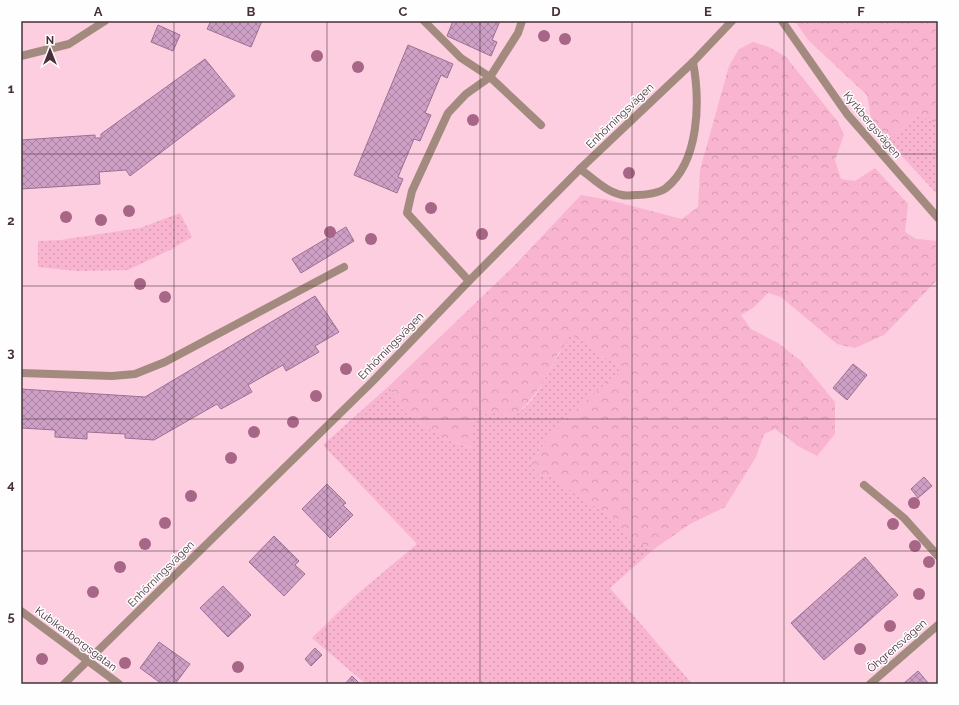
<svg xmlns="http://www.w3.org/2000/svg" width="959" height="705" font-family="Raleway,sans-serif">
<defs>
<pattern id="forest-crowns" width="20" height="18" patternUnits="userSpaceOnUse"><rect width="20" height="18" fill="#f9b4d0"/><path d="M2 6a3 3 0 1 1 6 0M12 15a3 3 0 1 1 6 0" fill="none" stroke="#d79bb3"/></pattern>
<pattern id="park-dots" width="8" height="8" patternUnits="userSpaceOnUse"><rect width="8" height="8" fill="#f9b4d0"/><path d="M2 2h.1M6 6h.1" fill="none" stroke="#d79bb3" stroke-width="1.8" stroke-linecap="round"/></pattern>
<pattern id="building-cross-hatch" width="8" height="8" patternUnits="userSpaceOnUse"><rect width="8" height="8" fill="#cea0c5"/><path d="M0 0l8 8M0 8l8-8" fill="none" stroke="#a983a1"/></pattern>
</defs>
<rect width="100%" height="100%" fill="#fdcde0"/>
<path fill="url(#forest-crowns)" d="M795,21H938V126L920,114L887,140L872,124L867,95L808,40Z
M753,42L769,47L786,57L838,122L844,135L835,160L841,179L855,181L875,168L908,204L905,232L916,239L938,241V279L884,335L855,348L837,344L781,297L768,293L753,308L741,315L751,329L778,343L801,361L835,402V434L817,456L800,447L775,429L764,434L756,457L725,507L690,524L654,549L627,540L616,519L579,497L552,476L537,474L530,463L548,438L580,404L620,372L615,361L599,356L587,342L559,352C546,379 536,397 513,417L491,412L472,419V448L442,438L403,411L389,386L515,265L581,195L609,200L682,219L698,207L700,170L729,66L739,49Z"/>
<path fill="url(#park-dots)" d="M920,114L938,126V195L887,140Z
M180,213L192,237L172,249L128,270L77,271L38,267V241L61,240L140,228Z
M571,335L587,342L599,356L615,361L620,372C586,399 554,427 530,463L537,474L552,476L579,497L616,519L628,540L654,549L610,588L692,684H366L312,638L355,596L417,544L323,445L389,386L403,411L442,438L471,448L472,419L491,412L513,417C519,412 527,406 532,400C547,379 556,356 571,335Z"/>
<path fill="url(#building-cross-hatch)" stroke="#9c7094" d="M211,21H262L251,47L207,29Z
M453,21H500L492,40L497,42L491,56L447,36Z
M158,25L180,35L173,51L151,42Z
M408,45L453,64L447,78L441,75L425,113L431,115L420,141L414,139L398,177L403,179L397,193L354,175Z
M205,59L235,96L130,176L126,170L99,172L100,184L21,189V140L95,135V138H101V134Z
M346,227L354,241L301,273L292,259Z
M315,296L339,332L315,346L319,352L286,371L283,365L248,385L252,392L221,409L217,404L154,440L125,438V434L87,432V439L55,437V430L21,428V435V389L145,397Z
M853,364L867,375L847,400L833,388Z
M924,477L932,486L918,498L911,489Z
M327,484L346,503L343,505L353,515L330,538L302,509Z
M274,536L299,561L295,565L305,574L284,596L249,562Z
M865,557L898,595L824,660L791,623Z
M223,586L251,615L228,637L200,608Z
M159,642L190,664L175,684H162L140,668Z
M315,648L322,655L311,666L305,659Z
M918,671L929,684H903Z
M352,676L360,684H345Z"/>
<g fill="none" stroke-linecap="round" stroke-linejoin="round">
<path stroke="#a28b7e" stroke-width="8" d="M424,21L461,58L490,77L541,125
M580,169C593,178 606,192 622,195C626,196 632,195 637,195C645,195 660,193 666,188C700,161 700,100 693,62
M469,281L407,213L412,191L448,113L466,94L490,77L518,33L522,21
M21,373L112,376L135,374L165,362L344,267
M864,485L904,518L938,556"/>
<path stroke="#a28b7e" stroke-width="8" d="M782,21L847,114L938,218
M21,56L69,44L105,21
M21,611L119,684
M64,684L372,382L469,281L580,169L693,62L732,21
M870,684L938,625"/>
</g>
<g fill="#a76686">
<circle cx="544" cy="36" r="6"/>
<circle cx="565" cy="39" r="6"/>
<circle cx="317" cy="56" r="6"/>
<circle cx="358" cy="67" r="6"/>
<circle cx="473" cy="120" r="6"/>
<circle cx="629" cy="173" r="6"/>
<circle cx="431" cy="208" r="6"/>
<circle cx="129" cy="211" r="6"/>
<circle cx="66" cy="217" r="6"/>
<circle cx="101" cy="220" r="6"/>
<circle cx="330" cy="232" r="6"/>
<circle cx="482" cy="234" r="6"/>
<circle cx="371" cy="239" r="6"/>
<circle cx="140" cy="284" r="6"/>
<circle cx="165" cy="297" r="6"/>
<circle cx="346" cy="369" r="6"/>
<circle cx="316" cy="396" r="6"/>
<circle cx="293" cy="422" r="6"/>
<circle cx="254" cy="432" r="6"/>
<circle cx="231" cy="458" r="6"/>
<circle cx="191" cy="496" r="6"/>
<circle cx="914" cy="503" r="6"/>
<circle cx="165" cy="523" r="6"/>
<circle cx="893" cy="524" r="6"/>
<circle cx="145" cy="544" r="6"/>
<circle cx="915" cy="546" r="6"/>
<circle cx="929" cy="562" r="6"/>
<circle cx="120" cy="567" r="6"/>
<circle cx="93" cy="592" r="6"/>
<circle cx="919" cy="594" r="6"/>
<circle cx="890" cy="626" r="6"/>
<circle cx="860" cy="649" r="6"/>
<circle cx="42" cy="659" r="6"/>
<circle cx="125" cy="663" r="6"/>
<circle cx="238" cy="667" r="6"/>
</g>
<path fill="none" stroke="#473039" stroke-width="1" stroke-opacity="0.55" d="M174,21V684M327,21V684M480,21V684M632,21V684M784,21V684M21,154H938M21,286H938M21,419H938M21,551H938"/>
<g text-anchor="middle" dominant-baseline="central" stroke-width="3" stroke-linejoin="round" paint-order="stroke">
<g font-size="11" fill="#473039" stroke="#fefefe">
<text transform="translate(620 116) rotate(-44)">Enhörningsvägen</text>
<text transform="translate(872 125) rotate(50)">Kyrkbergsvägen</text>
<text transform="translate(391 346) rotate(-46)">Enhörningsvägen</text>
<text transform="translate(161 574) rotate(-45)">Enhörningsvägen</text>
<text transform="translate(76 639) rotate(37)">Kubikenborgsgatan</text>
<text transform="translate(897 646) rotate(-41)">Öhgrensvägen</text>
</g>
</g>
<rect width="959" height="705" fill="none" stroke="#fefefe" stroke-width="44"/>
<g transform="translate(50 50)" stroke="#fefefe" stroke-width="3" paint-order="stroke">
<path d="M0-3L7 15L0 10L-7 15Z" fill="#473039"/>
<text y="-6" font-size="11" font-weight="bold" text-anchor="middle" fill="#473039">N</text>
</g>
<rect x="22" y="22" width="915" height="661" fill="none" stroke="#473039" stroke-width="1.5"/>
<g font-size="13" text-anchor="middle" font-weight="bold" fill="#473039">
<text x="98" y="16">A</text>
<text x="251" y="16">B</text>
<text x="403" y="16">C</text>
<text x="556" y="16">D</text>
<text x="708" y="16">E</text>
<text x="861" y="16">F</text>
<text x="11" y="93">1</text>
<text x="11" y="225">2</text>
<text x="11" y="357">3</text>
<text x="11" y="489">4</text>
<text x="11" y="621">5</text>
</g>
</svg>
